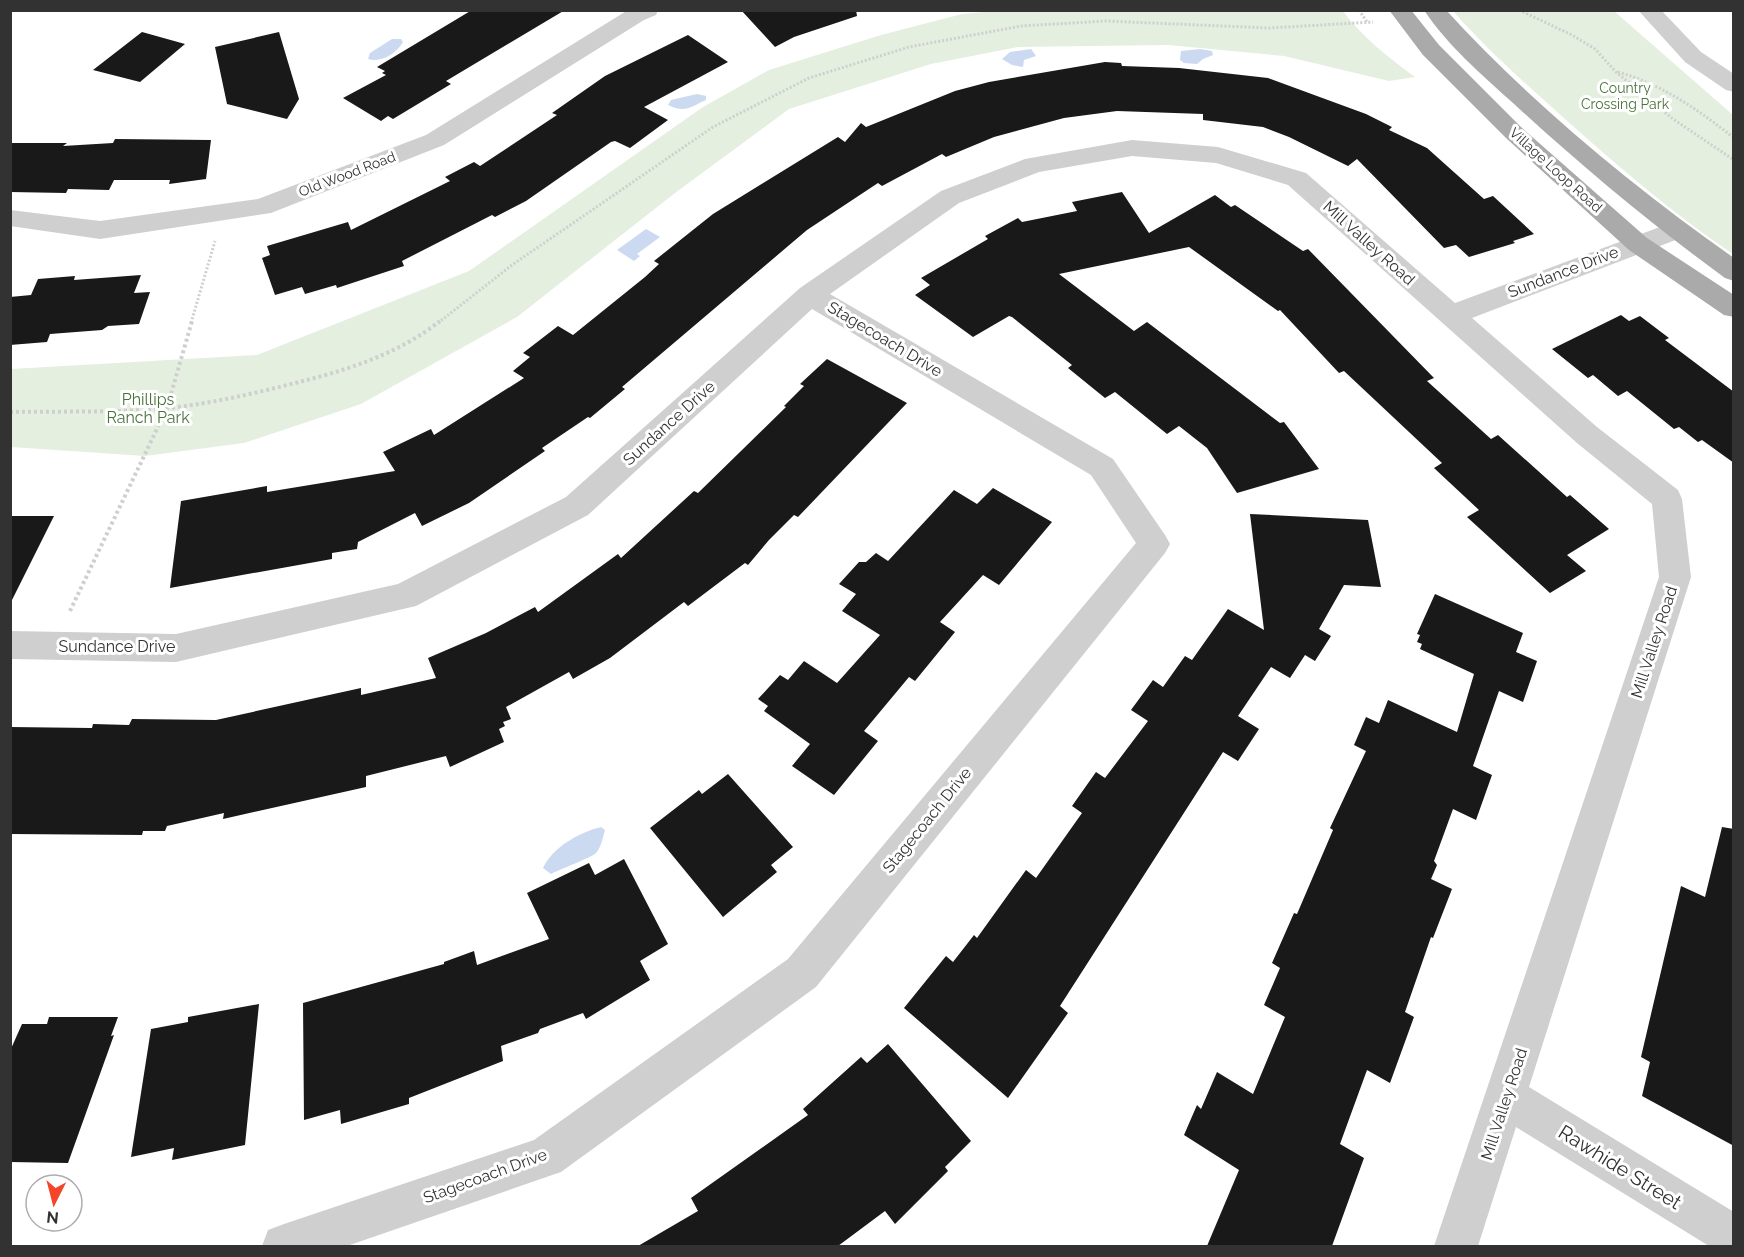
<svg xmlns="http://www.w3.org/2000/svg" width="1744" height="1257" font-family="Raleway,sans-serif">
<rect width="100%" height="100%" fill="#fff"/>
<path fill="#e5efe0" d="M1008,10L1343,11C1362,37 1389,58 1415,77L1389,81L1284,56L1168,45L1018,47L931,64L789,109L675,193L517,317L361,404L244,443L145,456L11,447V369L257,355L469,271L703,107L769,70L881,35L962,14Z
M1453,11H1614L1733,115V254C1673,214 1619,167 1565,119C1526,84 1487,50 1453,11Z"/>
<path fill="#cbdaf0" d="M392,39H401L403,42C396,54 381,63 368,59L370,53Z
M1031,49L1036,56L1024,60L1023,67L1012,65L1002,59L1010,52Z
M1200,49L1212,51L1213,55L1203,59L1197,64L1184,63L1180,60L1181,51Z
M697,94L706,96V100C692,106 685,114 668,105L671,100Z
M646,229L660,237L637,254L640,256L634,261L617,250Z
M601,827L605,830C603,837 601,848 596,853C593,857 558,870 551,874L543,868C553,847 578,833 601,827Z"/>
<path fill="#191919" d="M472,10H565L446,81L451,84L393,119L388,116L381,121L343,98L386,75L382,73L385,71L377,67Z
M741,10H856L857,16L794,37L775,47Z
M142,32L185,44L140,82L93,70Z
M279,32L299,99L287,119L227,104L215,47Z
M688,35L728,62L644,107L668,120L630,148L615,141L611,142L526,201L495,217L492,215L402,261L404,266L337,288L336,285L305,294L302,287L275,295L262,258L270,255L267,246L348,222L351,230L450,181L445,177L474,162L480,166L557,115L552,113L605,76Z
M1105,62L1121,63L1122,66L1179,68L1268,78L1366,114L1392,127L1389,130L1427,148L1484,199L1493,196L1534,234L1513,241L1515,243L1469,257L1456,245L1444,248L1357,159L1348,166L1289,137L1263,127L1203,120V114L1117,111L1064,118L994,137L946,157L942,154L882,186L878,183L807,230L622,387L625,389L590,418L588,417L542,448L545,451L469,503L422,526L415,513L358,542L357,549L332,553V559L170,588L181,501L267,486V492L395,471L383,452L431,429L434,435L524,378L513,371L530,357L523,353L558,326L573,335L645,277L659,264L654,261L713,214L838,137L845,142L861,123L866,127L955,91L989,82Z
M115,139L211,140L206,179L169,184L170,180H114L109,190L68,189L66,193L10,192V143H67L63,146L113,143Z
M1122,192L1149,233L1215,195L1231,207L1235,205L1303,251L1308,249L1434,378L1427,381L1491,439L1498,435L1567,497L1570,495L1609,529L1567,555L1586,571L1550,593L1467,517L1479,510L1434,468L1442,463L1344,371L1339,373L1280,310L1278,311L1189,247L1059,274L1134,331L1147,322L1280,423L1284,422L1319,469L1237,493L1207,448L1179,426L1167,434L1115,392L1105,398L1068,368L1072,365L1012,317L1009,316L973,337L915,295L930,285L921,278L988,239L985,236L1018,218L1022,222L1077,211L1072,202Z
M141,275L134,293L150,292L139,324L108,326L102,330L50,334L47,342L10,345V297L31,295L38,279L75,276L74,280Z
M1621,315L1629,321L1640,316L1669,338L1665,340L1734,392V463L1702,440L1698,442L1679,427L1674,429L1627,391L1618,396L1593,375L1588,378L1552,349Z
M827,359L907,403L798,517L794,515L769,540L748,565L745,563L688,606L684,602L610,658L573,679L569,672L506,707L511,719L503,722L505,726L499,729L504,742L450,767L446,756L366,776V787L223,819L224,813L167,826L165,831H143L142,835L10,834V727L92,728L93,724L129,725L132,719L216,720L361,688V695L436,678L428,658L486,633L535,607L538,612L618,554L621,558L694,491L698,493L786,407L784,406L804,386L800,384Z
M993,488L1052,522L999,585L983,575L940,622L955,632L915,681L909,677L864,731L878,741L834,795L792,766L810,744L764,711L768,706L758,699L780,675L788,680L804,661L837,683L880,635L842,611L856,594L839,584L859,562H866L876,553L888,561L954,490L977,504Z
M1250,514L1368,520L1381,587L1344,585L1319,629L1331,636L1315,661L1305,655L1290,678L1271,667L1238,716L1259,729L1238,761L1223,752L1060,1006L1068,1013L1008,1098L904,1008L946,956L953,962L974,935L977,938L1026,870L1036,878L1082,813L1072,806L1096,772L1105,778L1148,721L1131,710L1153,680L1163,687L1185,656L1192,660L1228,609L1264,630Z
M10,516H54L10,604Z
M1435,594L1523,633L1516,652L1537,661L1523,702L1499,691L1473,766L1492,775L1476,820L1453,809L1434,861L1437,865L1431,879L1452,889L1433,938L1431,937L1405,1012L1414,1017L1390,1083L1367,1070L1340,1144L1364,1158L1332,1246H1207L1239,1170L1184,1135L1197,1105L1201,1109L1217,1072L1253,1094L1285,1017L1264,1005L1280,968L1272,963L1294,913L1297,914L1333,830L1330,828L1366,751L1354,745L1366,717L1379,723L1388,700L1457,732L1474,674L1420,649L1422,644L1417,642L1420,635L1417,634Z
M728,774L793,847L771,865L777,872L723,917L650,828L699,790L702,794Z
M1722,827L1734,829V1146L1642,1096L1650,1062L1641,1057L1681,886L1705,897Z
M624,859L668,944L640,961L650,980L586,1019L583,1013L540,1029L538,1033L501,1046L503,1061L409,1098V1104L341,1124L340,1110L304,1120L303,1003L444,964V962L474,951L477,965L549,939L527,893L589,863L595,875Z
M259,1004L245,1145L172,1160L174,1148L131,1157L151,1029L188,1022V1017Z
M49,1017H118L111,1036L114,1035L68,1163L10,1162V1051L22,1024H47Z
M888,1044L971,1141L945,1167L948,1171L895,1224L885,1211L838,1246H638L698,1211L691,1198L808,1115L803,1109L861,1057L867,1063Z"/>
<g fill="none" stroke-linecap="round" stroke-linejoin="round">
<path stroke="#cfcfcf" stroke-width="3" stroke-dasharray="2 2" stroke-linecap="butt" d="M1359,10L1367,22
M1519,10L1572,35L1595,49L1616,72L1673,119L1734,160
M1618,72C1663,85 1697,109 1734,138
M191,323L215,241
M438,323L512,265L713,127L809,78L909,47L1021,26L1106,21L1269,28L1373,22"/>
<path stroke="#cfcfcf" stroke-width="4" stroke-dasharray="3 3" stroke-linecap="butt" d="M10,412C63,411 117,413 169,408C214,403 256,393 299,382C348,370 400,353 440,321
M70,611L167,408L192,321"/>
<path fill="#cfcfcf" fill-rule="evenodd" d="M628,10H658L656,15L644,20L444,145L271,213L100,239L10,226V210L100,221L258,199L426,135Z
M1638,10H1661L1701,52L1734,74V92L1726,90L1685,62Z
M1132,140L1218,147L1306,173L1455,303L1668,224L1677,221L1686,224L1690,230L1686,236L1472,318L1597,427L1678,490L1682,499L1691,577L1529,1087L1734,1212V1246H1709L1516,1127L1478,1246H1434L1659,577L1652,504L1577,443L1288,185L1216,163L1132,156L1039,172L959,203L830,294L1113,459L1165,535L1170,544L1165,553L816,987L561,1172L347,1246H262L268,1230L284,1224L534,1140L788,959L1136,543L1091,475L812,309L588,515L416,606L176,662L10,659V631L176,634L398,584L566,497L800,288L941,191L1025,159Z"/>
<path fill="#aaa" fill-rule="evenodd" d="M1389,10H1411L1439,45L1522,128L1647,238L1734,295V317L1724,315L1629,250L1506,138L1423,55Z
M1424,10H1446C1529,101 1633,187 1734,258V281L1725,278C1651,224 1580,165 1513,103C1482,75 1447,45 1424,10Z"/>
</g>
<g text-anchor="middle" dominant-baseline="central" stroke-width="6" stroke-linejoin="round" paint-order="stroke">
<g font-size="14" fill="#49733a" stroke="#fff">
<text x="1625" y="88">Country<tspan x="1625" dy="16">Crossing Park</tspan></text>
</g>
<g font-size="14" fill="#323232" stroke="#fff">
<text transform="translate(1556 170) rotate(42)">Village Loop Road</text>
<text transform="translate(347 174) rotate(-21)">Old Wood Road</text>
</g>
<g font-size="16" fill="#323232" stroke="#fff">
<text transform="translate(1369 243) rotate(42)">Mill Valley Road</text>
<text transform="translate(1563 272) rotate(-21)">Sundance Drive</text>
<text transform="translate(885 339) rotate(31)">Stagecoach Drive</text>
<text transform="translate(669 423) rotate(-42)">Sundance Drive</text>
<text transform="translate(1654 642) rotate(-72)">Mill Valley Road</text>
<text x="117" y="646">Sundance Drive</text>
<text transform="translate(927 820) rotate(-51)">Stagecoach Drive</text>
<text transform="translate(1504 1104) rotate(-72)">Mill Valley Road</text>
<text transform="translate(485 1176) rotate(-20)">Stagecoach Drive</text>
</g>
<g font-size="16" fill="#49733a" stroke="#fff">
<text x="148" y="399">Phillips<tspan x="148" dy="18">Ranch Park</tspan></text>
</g>
<g font-size="20" fill="#323232" stroke="#fff">
<text transform="translate(1620 1167) rotate(32)">Rawhide Street</text>
</g>
</g>
<rect width="1744" height="1257" fill="none" stroke="#323232" stroke-width="24"/>
<g transform="translate(54 1203) rotate(186)"><circle r="28" fill="#ffffff" stroke="#adadad" stroke-width="1.5"/>
<path d="M0-4.5L10 22L0 15L-10 22Z" fill="#f44529"/>
<text y="-9" font-size="16" font-weight="bold" text-anchor="middle" fill="#323232">N</text>
</g>
</svg>
